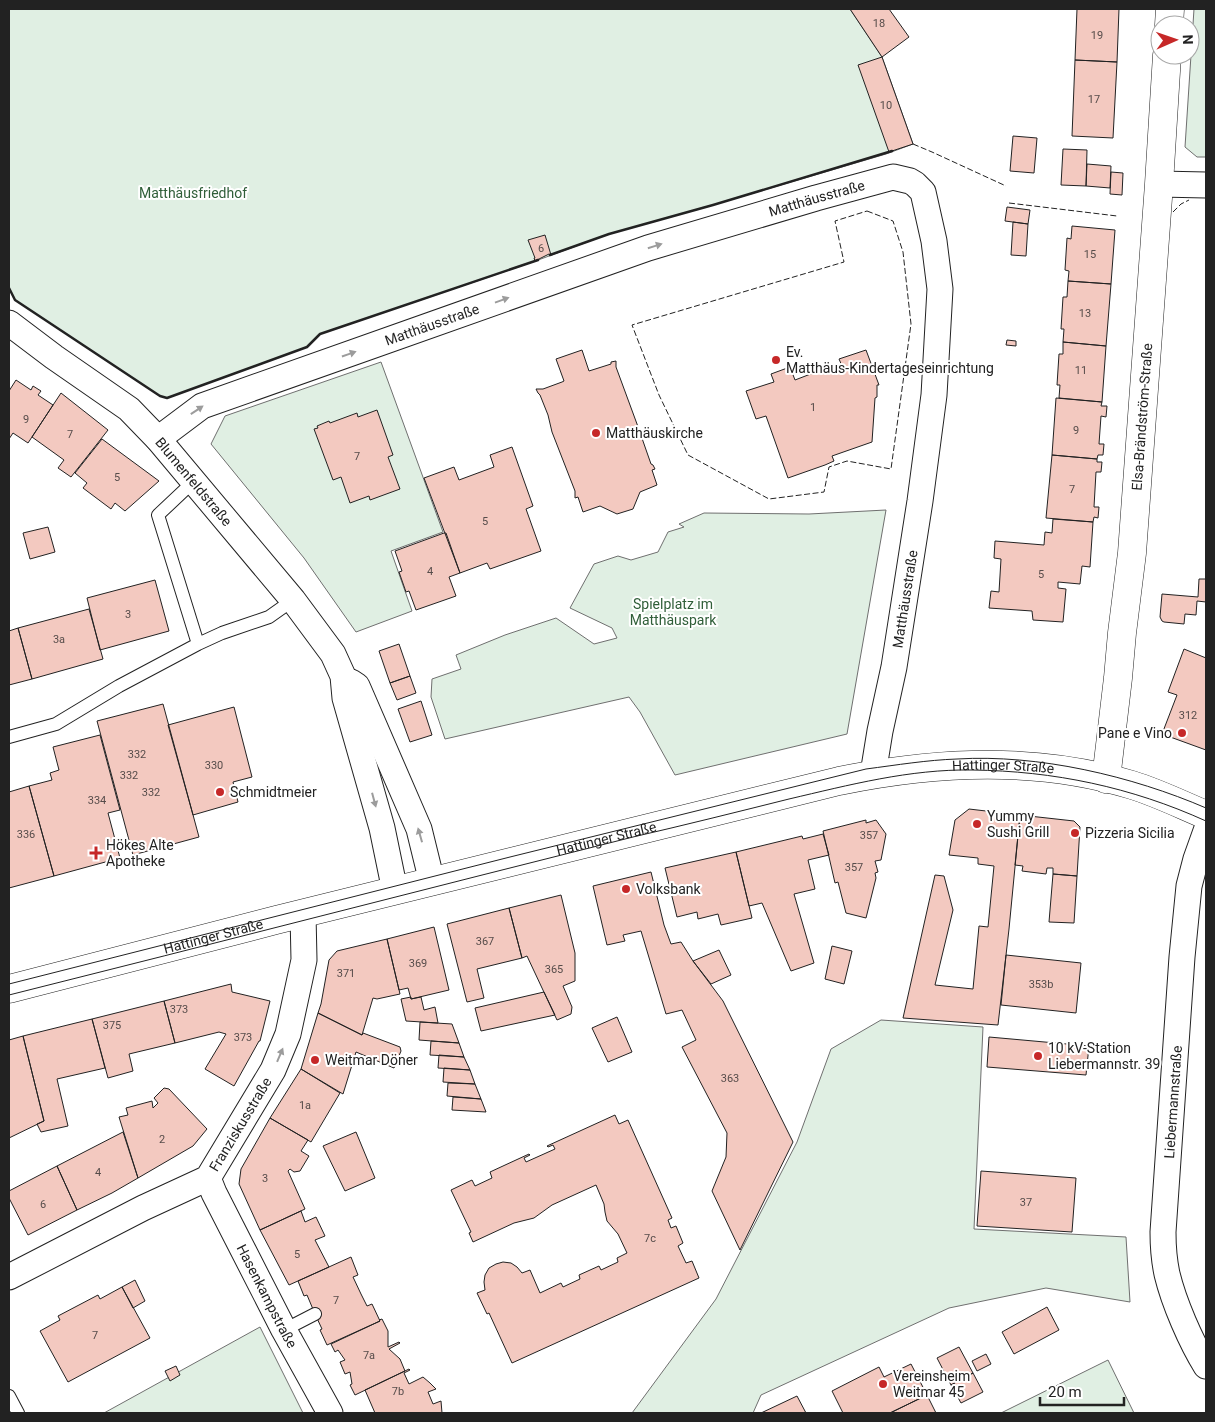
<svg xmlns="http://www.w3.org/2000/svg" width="1215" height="1422" font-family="Roboto,sans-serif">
<rect width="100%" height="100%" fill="#fff"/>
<path fill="#e0efe3" stroke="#6f6f6f" d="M9,9H850L882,57L913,144L886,154L713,205L609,234L530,263L320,334L307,347L167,398L160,396L15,300L9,288Z
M1194,9H1206V157H1197L1185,147Z
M381,362L443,532L391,551L412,611L356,632L304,558L211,444L225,416Z
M886,510L847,734L675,775L640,712L629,697L445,739L431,697L432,679L461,669L456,655L505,635L556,618L594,644L617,638L612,628L570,608L594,564L618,556L631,560L658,552L668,532L684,527L679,524L704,513L809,514Z
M881,1020L983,1027L974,1229L1126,1237L1130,1302L1046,1288L949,1308L761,1395L753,1413H632L716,1299L797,1142L831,1049Z
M260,1327L303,1413H104Z
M1108,1360L1134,1413H1001Z"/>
<path fill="#f3c9c0" stroke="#222" d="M850,9H889L909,37L882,57Z
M1077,9H1119L1117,62L1075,60Z
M882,57L913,144L889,152L858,65Z
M1075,60L1117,62L1113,138L1072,136Z
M1013,136L1037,138L1034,173L1010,171Z
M1063,149L1087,150L1086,186L1061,185Z
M1087,164L1111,166L1110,188L1086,186Z
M1111,172L1123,173L1122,195L1110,194Z
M1007,207L1030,210L1028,224L1005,221Z
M1013,222L1028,224L1026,256L1011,255Z
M1072,226L1115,230L1111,284L1068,281L1069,271L1065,270L1067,238L1071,239Z
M545,235L551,255L549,254L535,261L534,258H535L528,240Z
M1068,281L1111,284L1106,346L1063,342L1064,329H1061L1063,297H1067Z
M1007,340L1016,341V346L1006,345Z
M1063,342L1106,346L1102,402L1059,398L1060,385H1057L1059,354H1063Z
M582,350L589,371L611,364V362L616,361V367L637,424L651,464L653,465L655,469L652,470L657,485L640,492L633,509L617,514L600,506L583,512L578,497L575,498V491L552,432L548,415L540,395L538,393L536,389H543L562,382L564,381L556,359Z
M866,350L879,385H877V397L875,398L872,442L832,456L834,461L825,465L788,478L766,416L756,419L746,391L774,382L771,374L790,367L795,380L821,370L823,373L842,366L839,359Z
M16,380L31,390L33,386L41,391L38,395L53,405L28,443L13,433L9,439V391Z
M61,393L108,430L71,477L58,468L64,460L32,437Z
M1056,398L1102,402L1101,406H1107L1106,417L1101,416L1099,444H1104L1103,455H1098L1097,459L1052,455Z
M377,410L393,455L388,457L400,489L370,500L369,496L350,503L341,477L333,480L314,429L318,428L317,426L329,421L330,423L357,413L358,417Z
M102,439L159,481L125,511L115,503L111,509L83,488L87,483L75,473Z
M512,447L533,506L526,509L541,551L490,569L487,563L460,573L424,478L454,467L459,480L494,467L490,455Z
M1052,455L1097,459V462H1102L1101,472H1096L1094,507H1099L1098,518L1094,517L1093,522L1046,518Z
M1053,519L1093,522L1090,567L1082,566L1080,584L1058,582V588L1066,589L1063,622L1033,620L1032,611L989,608L991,591L999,592L1001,559L994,558L995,541L1044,545L1045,532L1052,533Z
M48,527L55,552L30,559L23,533Z
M444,533H446L460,573L449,577L456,596L416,610L409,591L406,592L399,572L402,571L395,551Z
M1199,579H1206V602L1197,601L1196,615L1185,614L1184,624L1164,622L1162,621L1160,617L1162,594L1198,597Z
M155,580L169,631L100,650L87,598Z
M89,609L103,659L32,679L18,628Z
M18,628L32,679L9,685V631Z
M399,644L410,676L390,683L379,651Z
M1184,649L1206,658V750L1162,734L1177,695L1168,692Z
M410,676L416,693L397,700L390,683Z
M421,701L432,735L410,742L398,709Z
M163,704L199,837L133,855L97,721Z
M234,707L252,777L233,782L238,802L193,815L168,725Z
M100,735L120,810L108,813L120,858L54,876L29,786L52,780L50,773L59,770L53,747Z
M29,786L54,876L9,888V792Z
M969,809L1020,815L1009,929L998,1025L903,1018L935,875L944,876L953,910L935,985L973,989L979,926L988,927L994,866L978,864V858L949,855L955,820Z
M1020,815L1074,821L1080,827L1077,876L1053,874V868H1047L1046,874L1022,871L1023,866L1015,865Z
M866,820V823L876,820L886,834L881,860L875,861L878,872L875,873L876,878L866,918L846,913L838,882L835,883L823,831Z
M823,834L829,855L808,860L815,889L794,894L814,963L791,971L762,903L749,906L736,852L802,836L803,839Z
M736,852L752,918L721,925L718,914L698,919L697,912L677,917L665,868Z
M651,872L664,925L671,944L681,942L693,961L723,1001L793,1142L740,1250L712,1191L726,1157L727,1133L682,1047L696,1040L682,1010L666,1014L641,931L623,935L625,941L607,945L593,886Z
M1053,874L1077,876L1074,923L1049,922Z
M561,895L575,953V981L563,986L572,1007L571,1014L557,1020L527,956L522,958L509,908Z
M509,908L522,958L477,969L484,998L467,1002L447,924Z
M434,927L449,990L411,999L408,988L399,990L387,939Z
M387,939L400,994L377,999L373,998L362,1035L318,1013L321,1004L329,960L337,951Z
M832,946L852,951L844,984L825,979Z
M719,950L731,975L711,984L693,961Z
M1006,955L1081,963L1076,1013L1001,1005Z
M231,984L232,992L270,1001L260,1041H259L234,1086L205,1069L226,1034L219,1032L175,1043L164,1001Z
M544,992L555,1015L481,1031L475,1008Z
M411,997V999L421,997L424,1010L435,1007L438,1023L406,1021L401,999Z
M164,1001L175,1043L129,1054L133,1071L108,1078L92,1019Z
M318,1013L362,1035L363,1033L400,1047L401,1051L394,1068L356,1052L343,1094L301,1069Z
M617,1017L632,1052L608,1062L592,1028Z
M92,1019L105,1068L57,1079L68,1126L41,1132L37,1124L44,1121L23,1036Z
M420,1022L452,1024L459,1043L419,1040Z
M23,1036L44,1121L9,1138V1040Z
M989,1037L1089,1046L1086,1075L987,1067Z
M431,1041L459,1043L464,1057L430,1055Z
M439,1055L464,1057L470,1070L438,1068Z
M444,1068L470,1070L475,1084L443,1082Z
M301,1069L340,1093L311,1142L270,1118Z
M448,1083L475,1084L481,1099L447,1096Z
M164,1088L169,1089L207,1129L193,1146L138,1178L119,1117L128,1115L126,1108L152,1101L153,1108L158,1103L154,1098Z
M453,1097L481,1099L486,1112L452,1110Z
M615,1115L619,1124L628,1120L672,1218L668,1220L671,1228L676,1226L683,1243L678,1246L686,1263L692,1261L699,1278L512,1363L489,1313L487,1314L477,1293L485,1290L484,1282L485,1275L489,1268L496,1264L503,1262L511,1263L517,1267L522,1273L530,1270L540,1293L561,1283L563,1287L580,1279L579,1275L599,1266L601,1270L618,1262L617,1258L627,1253L618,1234L607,1221L605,1212L604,1204L596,1185L552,1205L534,1218L514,1223L473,1242L469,1233L471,1232L451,1190L472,1180L475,1186L492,1178L490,1172L529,1154L530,1155L524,1158L526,1162L555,1149L553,1145L548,1147L547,1146Z
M270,1118L308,1140L301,1151L309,1156L300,1171L294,1172L290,1169L288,1171L305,1209L260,1230L239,1184L241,1169Z
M123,1132L138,1178L112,1193L77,1210L57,1166Z
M356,1132L375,1178L345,1191L323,1146Z
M57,1166L77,1210L28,1235L9,1198V1191Z
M981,1171L1076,1178L1072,1232L977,1226Z
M301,1211L305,1222L316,1217L325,1236L315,1240L329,1267L289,1285L260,1230Z
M351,1257L358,1275L353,1277L361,1294L367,1306L372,1304L380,1321L327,1345L320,1330L322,1329L315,1314L307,1295L304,1296L298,1281Z
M135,1280L145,1301L133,1308L122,1287Z
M122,1287L150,1338L68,1382L40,1331L60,1320L58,1316L98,1295L100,1299Z
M1047,1307L1059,1330L1014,1354L1002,1332Z
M382,1319L388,1331V1347L399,1342L400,1343L389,1349L400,1359L405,1371L355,1395L350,1385L352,1384L350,1372L345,1374L340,1362L345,1360L338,1350L335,1352L331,1344L380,1321L379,1320Z
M959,1347L973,1373L951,1385L937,1358Z
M986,1354L991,1364L977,1371L972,1361Z
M911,1364L927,1395L890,1413H843L832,1391L879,1367L884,1377Z
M176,1366L180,1375L170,1381L165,1371Z
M409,1369L410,1370L404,1373L409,1384L423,1377L430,1383L436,1389L428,1392L433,1404L441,1401L442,1413H375L365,1390Z
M973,1373L983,1392L961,1403L951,1385Z
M927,1395L936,1413H890Z
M797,1396L806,1413H761Z"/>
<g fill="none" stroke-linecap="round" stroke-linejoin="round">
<g stroke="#222" stroke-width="14">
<path id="service" d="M193,482L158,515L198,644
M9,737L56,724L119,686L198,644L222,633L269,617L293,600
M284,1330L315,1314
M9,1396L18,1413"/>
</g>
<g stroke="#222" stroke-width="27">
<g id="minor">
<path d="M1159,184L1206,185"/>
<path id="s1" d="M9,323L54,357L129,409L158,439L293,600L333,654L343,676L345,698L382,828L395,891"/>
<path id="s2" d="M158,439L202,406L648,248L816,198L893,177L910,181L915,184L923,192L934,241L940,289L934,395L920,501L894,667L880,731L873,774"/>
<path d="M351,682L357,686L419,829L432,882"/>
<path d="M1206,831L1196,859L1189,886L1182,957L1163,1232C1163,1246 1164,1260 1167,1274C1174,1303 1191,1342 1206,1366"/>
<path id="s3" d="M208,1178L214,1193L284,1330L330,1413"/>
<path id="s4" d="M9,1277L143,1208L208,1178L273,1070L288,1034L304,960L303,914"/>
</g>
</g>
<g stroke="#222" stroke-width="29">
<g id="tertiary">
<path d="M1169,25L1170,9"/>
<path id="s5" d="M1106,779L1118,678L1122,633L1132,553L1159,184L1167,55"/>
</g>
</g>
<g stroke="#222" stroke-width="29">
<g id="secondary">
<path id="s6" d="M9,989L276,920L839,781C936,761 1037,756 1132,785C1158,793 1182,805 1206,815"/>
</g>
</g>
<use href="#service" stroke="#fff" stroke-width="12"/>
<use href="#minor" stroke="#fff" stroke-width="25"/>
<use href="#tertiary" stroke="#fff" stroke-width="28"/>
<use href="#secondary" stroke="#fff" stroke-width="28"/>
<path stroke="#222" stroke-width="1" d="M9,984L510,857L866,769C897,765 927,760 957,759C1038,754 1132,776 1206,808
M9,995C217,943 425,889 633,837C685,825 737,812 789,799C849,785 910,769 972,770C1054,771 1131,787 1206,821"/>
<path stroke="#222" stroke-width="1" stroke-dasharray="6 2.5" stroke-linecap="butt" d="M913,144L932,152L1006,186
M1009,203L1117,216
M867,211L893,221L903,252L911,324L891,469L847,461L829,467L824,492L769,499L688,455L659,395L632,325L844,262L835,221Z
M1173,212L1181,204L1189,200"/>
<path stroke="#222" stroke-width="2.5" d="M550,255L609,234L713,205L892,151
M9,288L15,300L160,396L167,398L307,347L320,334L538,260"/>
</g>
<defs><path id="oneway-solid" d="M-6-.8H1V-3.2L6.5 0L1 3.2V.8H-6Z" transform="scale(1.25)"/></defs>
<g fill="#9c9c9c">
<use href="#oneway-solid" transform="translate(655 246) rotate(-17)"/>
<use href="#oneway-solid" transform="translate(502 300) rotate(-20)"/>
<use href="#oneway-solid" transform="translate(349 354) rotate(-19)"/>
<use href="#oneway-solid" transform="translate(197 410) rotate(-34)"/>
<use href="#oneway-solid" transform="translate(374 800) rotate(75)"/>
<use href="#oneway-solid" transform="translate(420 835) rotate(-106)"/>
<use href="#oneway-solid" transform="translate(280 1055) rotate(-67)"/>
</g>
<g fill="#c62828" stroke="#fff" stroke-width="2">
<circle cx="776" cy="360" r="5"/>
<circle cx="596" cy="433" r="5"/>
<circle cx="1182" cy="733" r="5"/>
<circle cx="220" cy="792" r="5"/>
<circle cx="977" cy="824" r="5"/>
<circle cx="1075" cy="833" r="5"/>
<path d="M93.5 845.5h5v5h5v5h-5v5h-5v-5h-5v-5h5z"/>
<circle cx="626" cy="889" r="5"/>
<circle cx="1038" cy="1056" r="5"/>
<circle cx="315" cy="1060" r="5"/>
<circle cx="883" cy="1384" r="5"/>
</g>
<g text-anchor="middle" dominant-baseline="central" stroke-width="4" stroke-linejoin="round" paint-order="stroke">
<g font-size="11" fill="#564c4a">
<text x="879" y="23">18</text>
<text x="1097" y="35">19</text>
<text x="1094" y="99">17</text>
<text x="886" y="105">10</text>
<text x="541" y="248">6</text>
<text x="1090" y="254">15</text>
<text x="1085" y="313">13</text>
<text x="1081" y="370">11</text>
<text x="813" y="407">1</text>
<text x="26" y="419">9</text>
<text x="1076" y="430">9</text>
<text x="70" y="434">7</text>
<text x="357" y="456">7</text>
<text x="117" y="477">5</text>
<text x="1072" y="489">7</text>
<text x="485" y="521">5</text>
<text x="430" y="571">4</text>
<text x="1041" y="574">5</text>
<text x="128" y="614">3</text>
<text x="59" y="639">3a</text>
<text x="1188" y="715">312</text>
<text x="137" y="754">332</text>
<text x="214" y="765">330</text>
<text x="129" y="775">332</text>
<text x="151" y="792">332</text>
<text x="97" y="800">334</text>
<text x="26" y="834">336</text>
<text x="869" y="835">357</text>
<text x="854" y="867">357</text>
<text x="485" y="941">367</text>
<text x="418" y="963">369</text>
<text x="554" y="969">365</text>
<text x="346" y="973">371</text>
<text x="1041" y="984">353b</text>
<text x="179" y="1009">373</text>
<text x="112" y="1025">375</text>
<text x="243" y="1037">373</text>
<text x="730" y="1078">363</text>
<text x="305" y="1105">1a</text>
<text x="162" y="1139">2</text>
<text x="98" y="1172">4</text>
<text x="265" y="1178">3</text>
<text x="1026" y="1202">37</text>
<text x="43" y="1204">6</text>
<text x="650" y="1238">7c</text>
<text x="297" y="1254">5</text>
<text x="336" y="1300">7</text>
<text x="95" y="1335">7</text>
<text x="369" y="1355">7a</text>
<text x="398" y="1391">7b</text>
</g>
<g font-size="14" fill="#2f5e38" stroke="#fff">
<text x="193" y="193">Matthäusfriedhof</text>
<text x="673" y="604">Spielplatz im<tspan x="673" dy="16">Matthäuspark</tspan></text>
</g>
<g font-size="14" fill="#222" stroke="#fff">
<text stroke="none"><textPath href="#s2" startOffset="704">Matthäusstraße</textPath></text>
<text stroke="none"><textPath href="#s2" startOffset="299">Matthäusstraße</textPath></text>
<text stroke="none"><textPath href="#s5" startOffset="364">Elsa-Brändström-Straße</textPath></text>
<text stroke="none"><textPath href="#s1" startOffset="245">Blumenfeldstraße</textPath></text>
<text transform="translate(905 599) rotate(-81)">Matthäusstraße</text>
<text stroke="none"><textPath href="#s6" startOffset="1021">Hattinger Straße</textPath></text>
<text stroke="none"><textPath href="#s6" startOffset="616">Hattinger Straße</textPath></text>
<text stroke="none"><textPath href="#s6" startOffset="211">Hattinger Straße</textPath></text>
<text transform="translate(1173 1102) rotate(-86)">Liebermannstraße</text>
<text stroke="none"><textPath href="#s4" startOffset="285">Franziskusstraße</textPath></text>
<text stroke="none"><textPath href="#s3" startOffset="132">Hasenkampstraße</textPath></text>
</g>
<g font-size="14" fill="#222" stroke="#fff" text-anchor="start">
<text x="786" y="352">Ev.<tspan x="786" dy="16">Matthäus-Kindertageseinrichtung</tspan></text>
<text x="606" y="433">Matthäuskirche</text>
<text x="1172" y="733" text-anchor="end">Pane e Vino</text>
<text x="230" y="792">Schmidtmeier</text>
<text x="987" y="816">Yummy<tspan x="987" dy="16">Sushi Grill</tspan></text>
<text x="1085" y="833">Pizzeria Sicilia</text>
<text x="106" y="845">Hökes Alte<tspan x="106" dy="16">Apotheke</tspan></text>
<text x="636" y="889">Volksbank</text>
<text x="1048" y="1048">10 kV-Station<tspan x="1048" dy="16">Liebermannstr. 39</tspan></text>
<text x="325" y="1060">Weitmar Döner</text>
<text x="893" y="1376">Vereinsheim<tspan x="893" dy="16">Weitmar 45</tspan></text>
</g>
</g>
<rect width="1215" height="1422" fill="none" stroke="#222222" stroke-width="20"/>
<g transform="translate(1175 40) rotate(88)"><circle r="24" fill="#ffffff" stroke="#a7a7a7"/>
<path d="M0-4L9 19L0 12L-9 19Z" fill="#c62828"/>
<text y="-8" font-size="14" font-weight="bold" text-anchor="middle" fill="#222222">N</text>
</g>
<path d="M1040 1397v8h84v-8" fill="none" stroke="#222222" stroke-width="2.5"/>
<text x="1048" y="1397" font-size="15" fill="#222222" stroke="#ffffff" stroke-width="4" paint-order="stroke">20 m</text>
</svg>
